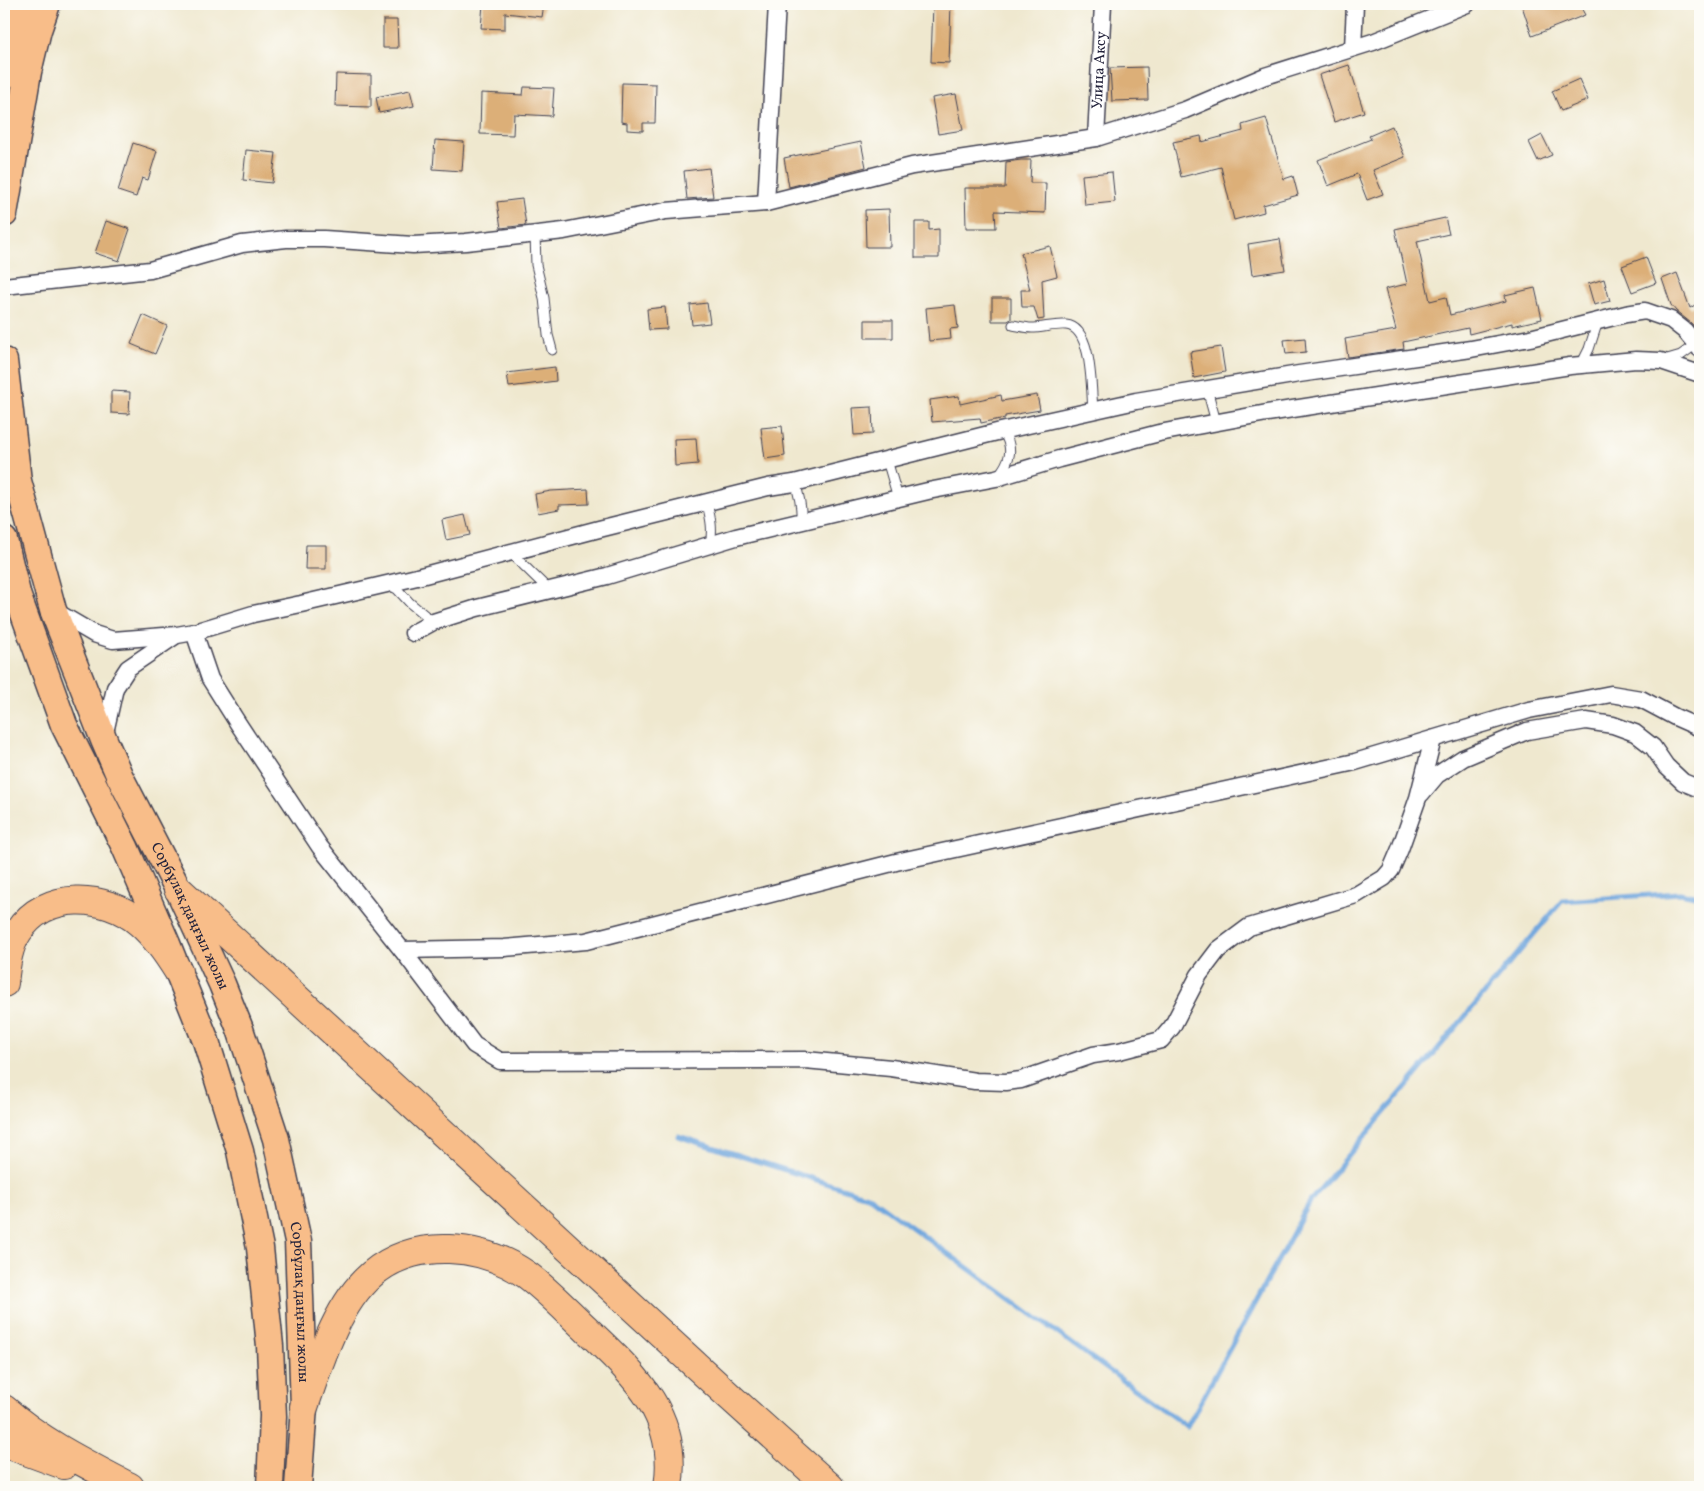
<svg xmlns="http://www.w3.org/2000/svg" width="1704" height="1491" font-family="Vollkorn,serif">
<rect width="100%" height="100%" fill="#fdfcf7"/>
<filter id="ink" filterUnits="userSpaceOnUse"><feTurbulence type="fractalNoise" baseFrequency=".02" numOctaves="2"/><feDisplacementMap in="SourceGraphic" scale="10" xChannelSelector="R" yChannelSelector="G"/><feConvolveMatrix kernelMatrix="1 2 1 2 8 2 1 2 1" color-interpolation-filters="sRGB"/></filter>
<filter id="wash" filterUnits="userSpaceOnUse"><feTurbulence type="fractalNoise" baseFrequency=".0096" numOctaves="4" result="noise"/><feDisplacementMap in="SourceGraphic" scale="20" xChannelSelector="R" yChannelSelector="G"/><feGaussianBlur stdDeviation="1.12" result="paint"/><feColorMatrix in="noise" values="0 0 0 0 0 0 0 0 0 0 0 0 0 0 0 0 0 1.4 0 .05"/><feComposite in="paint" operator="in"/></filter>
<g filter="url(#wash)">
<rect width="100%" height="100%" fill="#efe8cf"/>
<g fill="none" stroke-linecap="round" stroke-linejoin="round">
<path stroke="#6fa6dd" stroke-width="5" d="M678,1136L870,1197L1187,1427L1311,1200L1562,901L1680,893L1700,897"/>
</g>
<g id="blocks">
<path fill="#dcaf78" d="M483,4H544L542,17L505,13V29L481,28Z
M933,4H951L949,63L931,62Z
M1529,4H1579L1585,15L1532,36L1522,6Z
M383,20H397L398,48H383Z
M1349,65L1364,112L1334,122L1319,75Z
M1147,67L1148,100L1112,101L1110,68Z
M336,74L371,75V107L335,106Z
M1579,79L1588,100L1561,111L1552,91Z
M622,83L656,84L655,123H643V131L627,130V123L621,122Z
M524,87L554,88L552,116L514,114L513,135L480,134L481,93L523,95Z
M410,90L414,106L379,113L376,97Z
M956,94L963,130L938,134L932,98Z
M1266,118L1284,179L1293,176L1298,195L1263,205L1264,212L1234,220L1221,167L1181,177L1173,142L1201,136L1202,142L1243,131L1242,125Z
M1392,126L1405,157L1373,170L1383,194L1367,200L1357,174L1328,186L1318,160L1371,139L1369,136Z
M1542,135L1552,155L1538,161L1529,142Z
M435,140L464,142L462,171L433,169Z
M861,142L866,167L789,187L784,158Z
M133,143L157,151L148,180L142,178L136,197L118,191Z
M246,150L276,153L272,183L243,180Z
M1021,160H1031L1030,183H1046L1045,213L995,211L996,228H966L965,188H1005L1006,162Z
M709,168L713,197L687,199L684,171Z
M1112,172L1115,202L1085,205L1082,175Z
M522,199L526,225L501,228L497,202Z
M889,209L890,247H866L865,210Z
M1445,218L1449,234L1417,241L1430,301L1446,297L1450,315L1506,301L1505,295L1535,288L1542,319L1512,326V323L1469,334L1468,328L1403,342L1404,349L1348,357L1345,339L1396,330L1385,289L1407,284L1395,229Z
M106,221L130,229L119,261L95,253Z
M915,222H929V230L939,229V258H915Z
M1280,239L1285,270L1252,275L1248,244Z
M1050,246L1057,276L1042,280L1044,319L1038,320L1034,307H1022L1021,290H1030L1021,253Z
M1646,257L1656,283L1632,292L1622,266Z
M1677,273L1690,308L1695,305L1700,313V331L1699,332L1691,323L1676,311L1671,305L1662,279Z
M1604,279L1610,301L1594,305L1588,284Z
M992,298H1011V319L1008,321H992Z
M707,303L710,323L692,325L690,305Z
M955,305L958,328L950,329L951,339L929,341L926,308Z
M665,307L667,329L649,330L647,309Z
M143,315L167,326L155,354L131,344Z
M865,320H893V338H865Z
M1305,338L1306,352L1286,354L1284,340Z
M1221,347L1225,372L1194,378L1190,352Z
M555,367L556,381L509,387L507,373Z
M111,391L130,392L129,414L111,413Z
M1001,395L1002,401L1037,395L1040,410L1005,416V418L981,423L980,418L932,422L930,400L959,396L960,404Z
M872,407L873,434L854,435L852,408Z
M782,426L785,456L765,459L761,428Z
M696,438L698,464L675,466L674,439Z
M588,489L589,504L559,505V509L538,513L535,494L551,491Z
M465,515L470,535L446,540L442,520Z
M306,545H326V569H305Z"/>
</g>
</g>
<g filter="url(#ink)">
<use href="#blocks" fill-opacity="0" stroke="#414051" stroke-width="1"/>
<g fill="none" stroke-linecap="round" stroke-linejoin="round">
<g stroke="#414051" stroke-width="11">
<path id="lane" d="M535,234L536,265L544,298L548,335L552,350
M1013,325C1019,326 1026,328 1032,328C1043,328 1054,324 1066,325C1093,327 1091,390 1093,411
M1664,360L1681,355L1696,344
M1581,365L1589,349L1598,321
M1207,389L1216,422
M887,460L898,498
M998,476C1010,461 1014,449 1004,433H1000
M792,483H795C800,497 802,508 801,522
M702,505L707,504C711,519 713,530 710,545
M510,552L549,590
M387,584L397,589L410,603L433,622"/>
</g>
<g stroke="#414051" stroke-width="19">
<g id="street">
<path d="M1353,48L1355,4"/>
<path id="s1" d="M1096,138L1103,4"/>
<path d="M766,203L777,4"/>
<path d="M4,286L150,270L242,244L286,239H324L413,245L466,242L564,231L666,211L766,203L912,166L1096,138L1185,110L1265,76L1373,42L1467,4"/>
<path d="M53,610L94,634L113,640L177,635L194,632L253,614L301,604L417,577L599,529L768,487L794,483L1001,431L1136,401L1299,374L1471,349L1530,338L1626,314L1645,311L1671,320L1685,331L1700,349"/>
<path d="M194,632L210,679L239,725L320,847L402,950L474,1045L500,1061L805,1060L891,1068L975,1081L1006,1082L1021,1080L1093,1055L1119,1051L1161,1040L1172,1027L1199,975L1218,950L1249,927L1356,895L1384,878L1391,870L1400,849L1418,798L1433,739"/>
<path d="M413,633L433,622L477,608L607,576L736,537L928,491L996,478L1059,459L1159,433L1267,413L1570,366L1636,360L1661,361L1700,374"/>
<path d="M104,737L115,688L128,668L175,636"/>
<path d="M1421,794L1437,775L1463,758L1527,731L1586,721L1613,725L1635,733L1653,747L1666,766L1683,782L1700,789"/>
<path d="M402,950L504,948L586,941L896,862L1355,762L1529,710L1611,694L1641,699L1675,717L1700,728"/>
</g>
</g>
<g stroke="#414051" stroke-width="29">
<g id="primary">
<path d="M4,76L24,4"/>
<path d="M4,214L28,72L38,30L47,4"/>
<path id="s2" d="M4,361L18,481L53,610L104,740L120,777L178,889L222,984L240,1029L276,1139L298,1241L304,1407L298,1487"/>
<path d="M4,540L18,597L64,725L125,847L167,944L206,1041L240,1151L260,1248L270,1346L273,1416L270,1487"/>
</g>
</g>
<g stroke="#414051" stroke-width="30">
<path id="highway" d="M178,889L729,1396L830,1487
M4,983C6,966 8,946 18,932C45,890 105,893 140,923C156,937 167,953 178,971
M304,1407C319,1364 336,1305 372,1274C416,1237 482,1244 527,1275C547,1290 565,1309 583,1326C631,1372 680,1413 668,1487
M4,1409C41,1442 86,1464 130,1487
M4,1443L64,1465"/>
</g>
<use href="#lane" stroke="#fff" stroke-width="9"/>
<use href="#street" stroke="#fff" stroke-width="16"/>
<use href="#primary" stroke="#f8bd89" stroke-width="26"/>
<use href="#highway" stroke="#f8bd89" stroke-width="28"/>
</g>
</g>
<g text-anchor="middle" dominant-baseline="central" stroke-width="4" stroke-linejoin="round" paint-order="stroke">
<g font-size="15" fill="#22223b" stroke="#fdfcf7">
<text stroke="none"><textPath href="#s1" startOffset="68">Улица Аксу</textPath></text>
<text stroke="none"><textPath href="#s2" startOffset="590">Сорбұлақ даңғыл жолы</textPath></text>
<text stroke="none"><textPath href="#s2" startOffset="995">Сорбұлақ даңғыл жолы</textPath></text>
</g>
</g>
<rect width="1704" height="1491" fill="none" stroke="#fdfcf7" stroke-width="20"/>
</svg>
